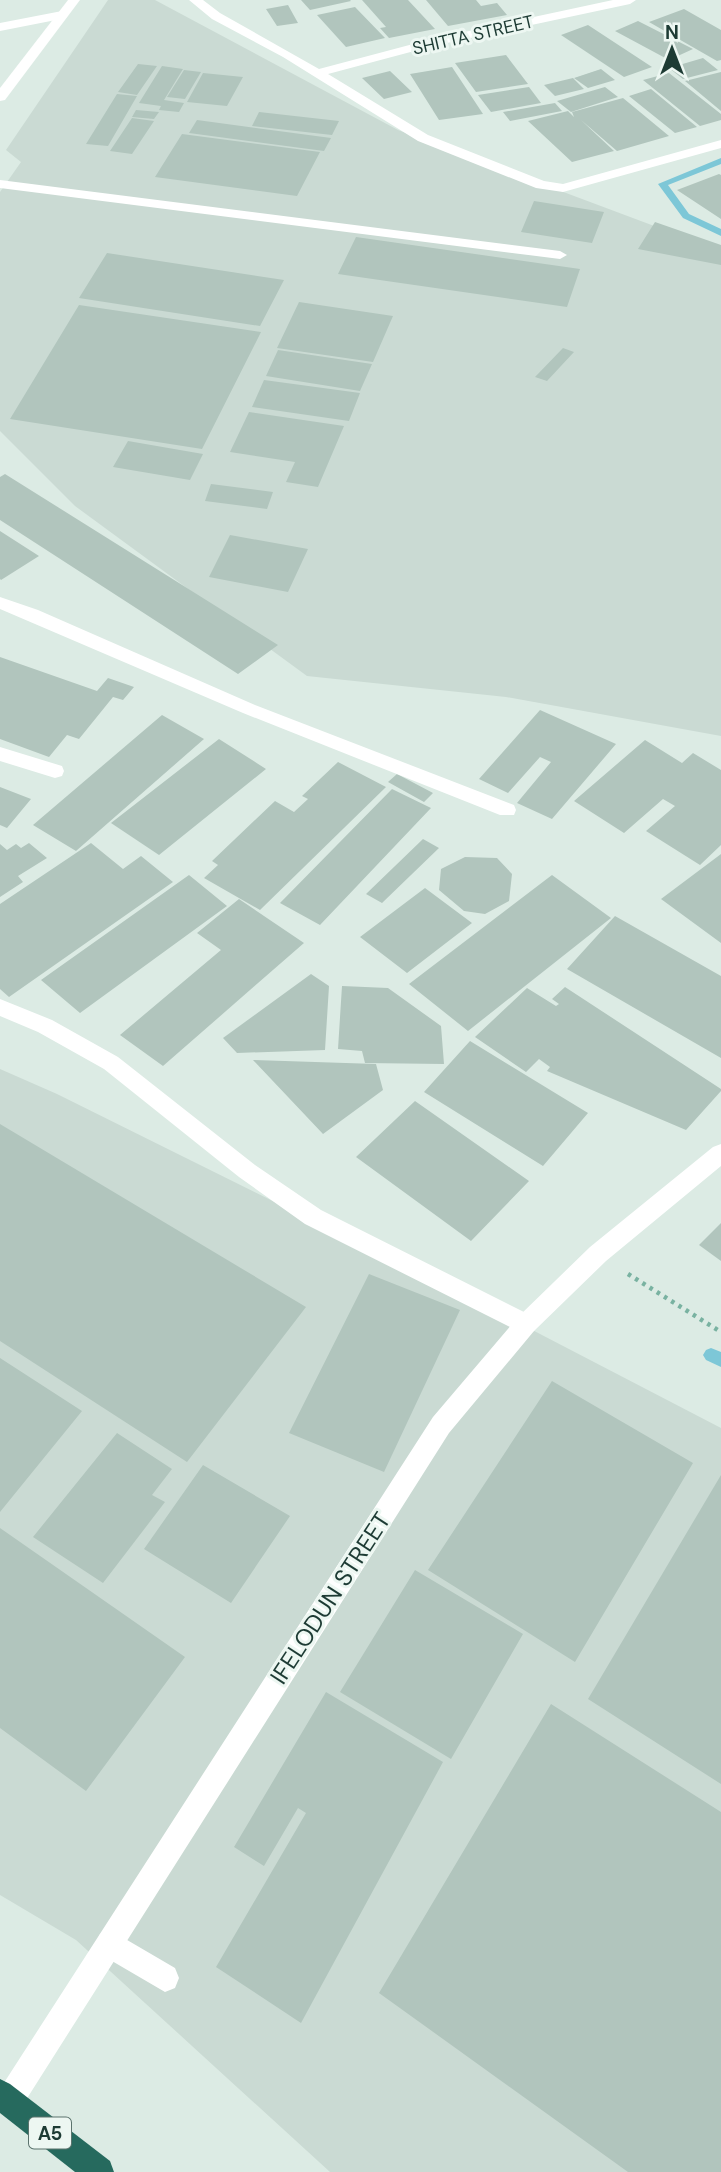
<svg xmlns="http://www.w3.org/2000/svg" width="721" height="2172" font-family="'DM Sans',sans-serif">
<rect width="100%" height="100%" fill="#dcebe4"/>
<path fill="#cadad3" d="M108,0H155L398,130L721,251V736L506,697L307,676L75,506L0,431V192L21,162L6,150Z
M0,1069L57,1094L515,1321L721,1428V2172H330L76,1940L0,1895Z"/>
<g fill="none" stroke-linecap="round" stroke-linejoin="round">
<path fill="#7dc7d7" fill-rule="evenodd" d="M721,158V164L668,185L689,214L721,229V236L683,218L658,184Z
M711,1348L721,1352V1367L706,1360L703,1355L706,1350Z"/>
</g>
<path fill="#b1c5bd" d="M301,0H350L351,1L310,10Z
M362,0H408L435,29L389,38L380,28L386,27Z
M426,0H476L481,6L497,3L507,15L448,26Z
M288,5L298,23L277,26L266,9Z
M355,7L385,38L346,47L317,15Z
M684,9L721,30V60L717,61L649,22Z
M638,21L693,49L669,60L615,31Z
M588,25L652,67L624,77L561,35Z
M506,55L528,84L476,92L455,63Z
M703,58L718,70L683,79L669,68Z
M138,64L157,66L137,95L118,92Z
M162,66L183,69L164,100L184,103L179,112L159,110L161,106L139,103Z
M452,67L483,114L439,120L410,74Z
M601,69L615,80L588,88L574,78Z
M184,70L201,72L185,99L167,97Z
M390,71L412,92L384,99L362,78Z
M721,72V111L685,81Z
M203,73L243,77L227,106L187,102Z
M669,73L721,114V120L700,126L643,80Z
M573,78L584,89L555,96L544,85Z
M529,87L541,103L491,112L478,95Z
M605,87L618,97L571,112L557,101Z
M651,89L697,127L675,133L629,96Z
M117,94L137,96L108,146L86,144Z
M623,98L669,136L617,151L581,120L614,151L572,162L528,121L568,111L574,117L572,112Z
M555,103L562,111L510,121L503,112Z
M136,110L159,112L154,119L132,117Z
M259,112L339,121L332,135L252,126Z
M132,118L154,121L132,154L110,151Z
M197,120L331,138L324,151L189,133Z
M182,134L320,152L297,196L155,177Z
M719,174L721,175V219L677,190Z
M534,201L604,212L592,243L521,232Z
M655,222L721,245V265L638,249Z
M356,237L580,269L567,307L338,274Z
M107,253L284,280L260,326L79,298Z
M299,302L393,316L373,362L277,348Z
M79,305L261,332L202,449L10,419Z
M563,348L574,352L547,381L535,377Z
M278,350L372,364L360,391L266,376Z
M264,380L360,393L349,421L252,407Z
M249,412L344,426L318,487L286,482L295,462L230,452Z
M128,441L203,454L190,480L113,467Z
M5,474L278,645L238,674L0,520V477Z
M211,484L273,492L267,509L205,501Z
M0,531L39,556L1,580L0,579Z
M230,535L308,549L288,592L209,577Z
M0,657L97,691L108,678L134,687L123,700L113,697L79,739L67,735L49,757L0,739Z
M540,710L616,744L552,819L517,803L551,762L540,757L508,793L479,779Z
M162,715L204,739L76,851L33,825Z
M219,739L266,769L159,855L111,823Z
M645,740L682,763L693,753L721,770V845L700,865L646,831L675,806L663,799L624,833L574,801Z
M338,762L386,787L260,910L204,878L218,865L212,861L275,801L294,812L308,799L302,796Z
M397,774L433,793L424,802L388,782Z
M0,787L31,799L7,828L0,825Z
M392,789L431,808L320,925L280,903Z
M423,839L439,848L382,903L366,894Z
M29,843L47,858L18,876L23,882L0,897V844L7,850L16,844L21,848Z
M91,843L123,869L141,856L173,882L9,997L0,989V904Z
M721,854V943L661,899Z
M465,857L497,858L512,874L509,901L485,914L464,911L439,890L441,869Z
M189,875L227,906L80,1013L41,980Z
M552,875L611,918L468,1031L409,984Z
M425,888L472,923L407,973L360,937Z
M239,899L304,943L163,1066L120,1035L221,950L197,933Z
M615,916L721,976V1058L567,969Z
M311,974L329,986L325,1050L237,1053L223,1038Z
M342,986L388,988L441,1026L444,1064L365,1063L362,1051L338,1049Z
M565,987L721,1089V1091L686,1130L547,1071L550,1067L539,1059L526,1072L475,1037L527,988L556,1006L559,1004L552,999Z
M470,1041L588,1113L543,1166L424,1092Z
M253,1060L376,1064L383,1090L323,1134Z
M415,1101L529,1181L471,1241L356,1157Z
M0,1124L306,1307L187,1462L0,1341Z
M721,1223V1261L699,1245Z
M369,1274L460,1310L384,1472L289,1433Z
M0,1358L82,1411L0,1512Z
M552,1381L693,1463L575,1662L428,1570Z
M117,1433L172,1469L152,1495L165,1502L103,1583L33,1537Z
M203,1465L290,1516L231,1603L144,1549Z
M721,1475V1784L588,1699Z
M0,1528L185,1657L86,1791L0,1728Z
M415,1570L523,1634L451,1759L340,1692Z
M326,1692L443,1762L301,2023L216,1967L306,1813L298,1808L264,1866L234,1847Z
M551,1704L721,1812V2172H628L379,1993Z"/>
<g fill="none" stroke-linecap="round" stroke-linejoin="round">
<path stroke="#79b2a1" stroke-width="4.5" stroke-dasharray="3.5 5" stroke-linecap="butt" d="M628,1274L721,1332"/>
<path fill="#fff" fill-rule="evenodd" d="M0,180L560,251L567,255L560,259L0,188Z
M0,597L38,610L255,705L514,805L516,810L514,815H500L243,713L0,609Z
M0,747L62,766L64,771L62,776L55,778L0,761Z
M0,999L52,1020L118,1057L255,1165L321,1210L534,1317L537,1324L534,1331L526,1334L518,1331L305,1224L239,1177L104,1069L38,1032L0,1016Z
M110,1930L175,1968L179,1978L175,1988L165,1992L100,1954L96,1944L100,1934Z"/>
<path fill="#fff" fill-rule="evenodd" d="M189,0H203L220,13L319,69L432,39L613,0H636L630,4L433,46L328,74L428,135L544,181L563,184L721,140V148L563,192L536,188L418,141L283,57L212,19Z
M62,11L68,15L66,18L0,31V23Z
M721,1144V1166L606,1261L534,1331L449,1433L19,2111L9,2116L0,2112V2089L433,1417L518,1317L590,1247L713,1147Z"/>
<path fill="#fff" fill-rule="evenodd" d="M68,0H80L5,100L0,101V88Z"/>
<path fill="#266a5e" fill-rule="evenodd" d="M0,2079L10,2084L110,2161L114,2172H75L0,2113Z"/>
</g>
<g text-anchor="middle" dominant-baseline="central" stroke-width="6" stroke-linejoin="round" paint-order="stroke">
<g font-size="18" fill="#1d3b34" stroke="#edf7f2">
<text transform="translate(473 35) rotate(-13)">SHITTA STREET</text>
</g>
<rect fill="#edf7f2" stroke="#5b736d" stroke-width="2" x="29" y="2117.5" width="42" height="31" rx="5"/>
<g font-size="19" font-weight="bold" fill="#1d3b34">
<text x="50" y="2133">A5</text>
</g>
<g font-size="24" fill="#1d3b34" stroke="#edf7f2">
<text transform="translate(330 1598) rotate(-57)">IFELODUN STREET</text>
</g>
</g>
<g transform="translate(672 49)" stroke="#edf7f2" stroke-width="5" paint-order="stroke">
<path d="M0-5L12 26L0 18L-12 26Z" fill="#1d3b34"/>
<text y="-10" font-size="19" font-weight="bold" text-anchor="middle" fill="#1d3b34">N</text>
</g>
</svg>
